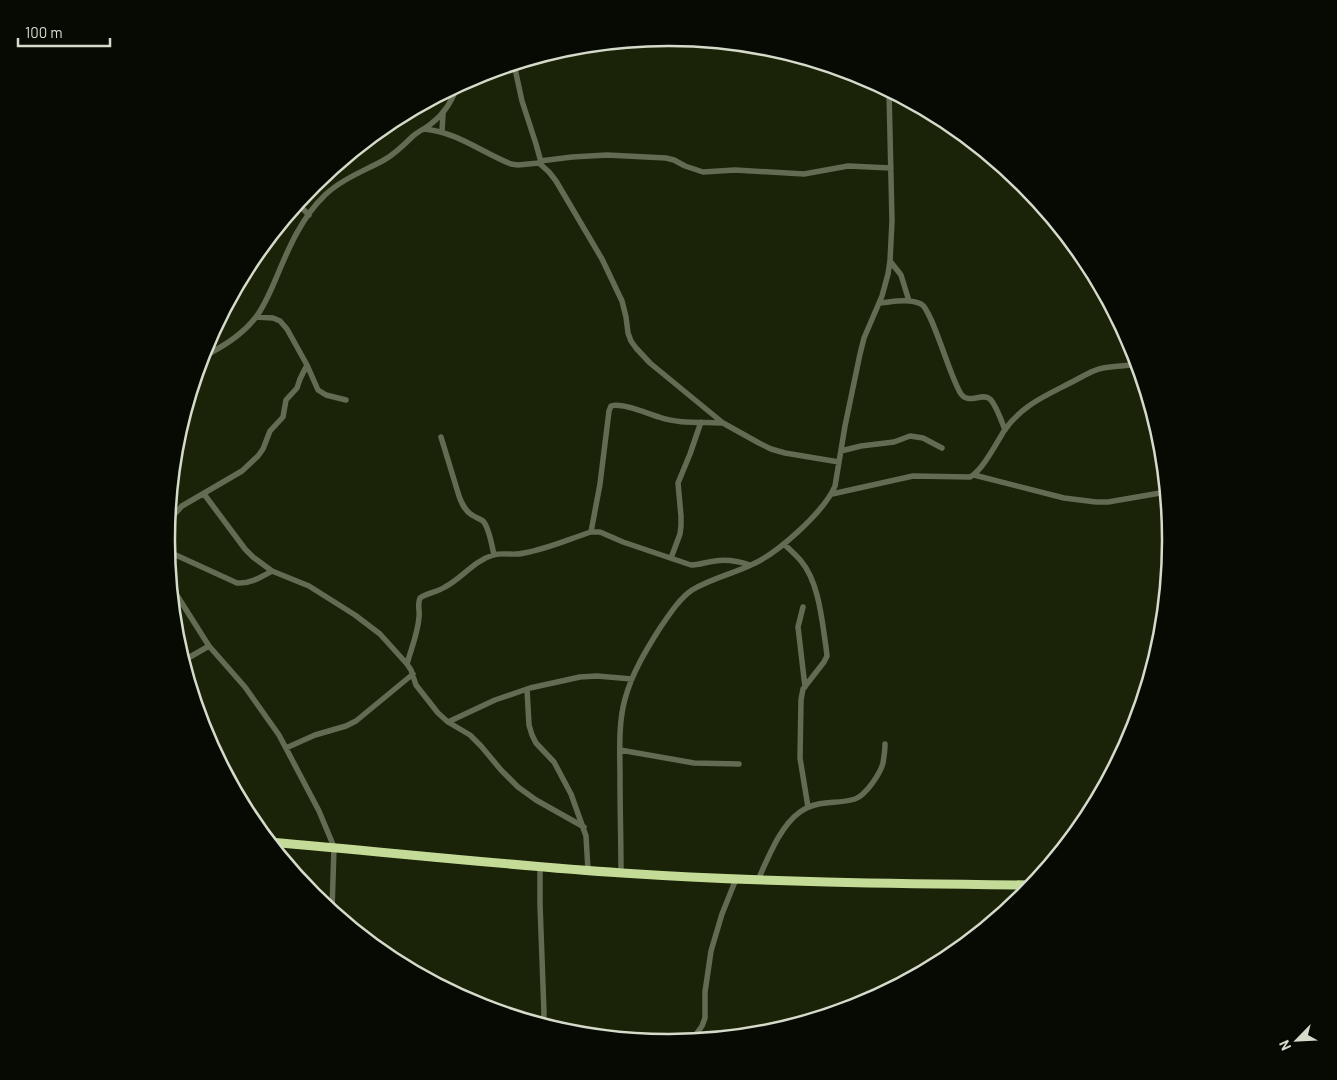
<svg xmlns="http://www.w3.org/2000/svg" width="1337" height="1080" font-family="Barlow,sans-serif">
<rect width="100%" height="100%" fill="#1a2207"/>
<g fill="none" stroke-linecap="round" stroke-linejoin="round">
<path stroke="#636c52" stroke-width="5.5" d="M514,64L522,101L536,144L541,162
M424,129C457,132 481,152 511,164L518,165L539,163L549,172L556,181L602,259L622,301L626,317L628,333L631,341L636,348L650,363L723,423L759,443L771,449L785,453L839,462
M442,131L443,114
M540,161L572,157L607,155L666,158L674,160L685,166L703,172L735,170L804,174L848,166L891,168
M298,204L309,215
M890,261L901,275L909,301
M879,303C891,302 909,298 921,304C932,309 950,378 961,394C969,405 982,392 990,399C996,405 1002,422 1005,430
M256,317L273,318L280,321L287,329L307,365L318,390L326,395L346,400
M202,357C221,348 243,334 256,317C265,305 271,290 277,276C289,247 302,217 325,195C342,179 364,171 384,160C395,154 404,145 413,136C419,131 426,128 432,123C445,113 452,102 457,86
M441,437L459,496C462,504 465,511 472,515C475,517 480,519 483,521C489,527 492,546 494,555
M841,451L861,446L894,442L910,436L923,438L942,448
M974,475L1064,498L1096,502H1108L1166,492
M204,494L245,549L253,557L272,571L309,586L355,615L380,634L407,664L411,670L416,685L438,713L448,722L470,735L481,746L501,770L518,787L536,800L584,827
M832,494L913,476L970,477C982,471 996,444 1004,431C1022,405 1045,396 1072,382C1082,377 1092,370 1103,368C1114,366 1126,366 1138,364
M168,521L182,506L242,471L258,456L263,449L270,431L283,417L286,400L297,388L300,379L307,365
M591,532L600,484L609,411L611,406C622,402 648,414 659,417C678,424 701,422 721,423
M784,544C789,549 796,555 801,561C819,582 822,621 826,647L827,656L824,662L803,689L801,700L800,758L808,807
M167,551L237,583C250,584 261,577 272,571
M671,558L680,534L681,526V516L678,483L690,454L701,422
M171,586L209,646L245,687L279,735L319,811L334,847L332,911
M803,607L798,627L805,687
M183,661L209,646
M407,664C411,649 418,633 419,617C420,610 417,605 420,598C427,593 437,592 445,587C462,578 474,561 493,555C504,552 514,556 524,553C547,549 569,539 591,532H600L623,542L691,565C699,565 706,562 715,561C728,559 738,561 750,565
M527,689L529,725L532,735L536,743L554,762L571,794L586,836L588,870
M448,722L495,700L530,688L580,677L597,676L632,679
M286,748L315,735L346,726L356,721L413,674
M620,750L694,763L739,764
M540,867V904L544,1013L543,1025
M621,873C621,841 620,810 620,778C620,752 618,724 625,699C632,673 646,650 660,628C669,615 679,599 692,590C710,579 732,574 751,565C777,554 824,512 835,486L845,426L860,354L864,338L882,296L888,274L890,261L892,221L889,91
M758,880C768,858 780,826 800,812C818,799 836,805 855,799C866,795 880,774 883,763C884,757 885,751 885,744
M692,1040L702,1026L705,1018V992L711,951L722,914L736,879"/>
<path stroke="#c4db98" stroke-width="9" d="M269,842C387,852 504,865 622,873C758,882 896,884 1033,885"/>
</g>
<path d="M0 0H1337V1080H0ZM668 46H669A493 493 0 0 1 1162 539V541A493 493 0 0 1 669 1034H668A493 493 0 0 1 175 541V539A493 493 0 0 1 668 46Z" fill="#070a02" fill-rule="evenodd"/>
<path fill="none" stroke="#d5dbcb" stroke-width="2.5" d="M668 46H669A493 493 0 0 1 1162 539V541A493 493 0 0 1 669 1034H668A493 493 0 0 1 175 541V539A493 493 0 0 1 668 46Z"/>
<g transform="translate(1297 1040) rotate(246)" stroke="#070a02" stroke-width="4" paint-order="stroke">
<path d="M0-4L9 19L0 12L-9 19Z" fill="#d5dbcb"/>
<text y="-8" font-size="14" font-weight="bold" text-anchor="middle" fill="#d5dbcb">N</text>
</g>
<path d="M18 38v8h92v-8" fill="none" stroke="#d5dbcb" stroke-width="2.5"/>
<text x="25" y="38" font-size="15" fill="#d5dbcb" stroke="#070a02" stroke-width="4" paint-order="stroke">100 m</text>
</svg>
